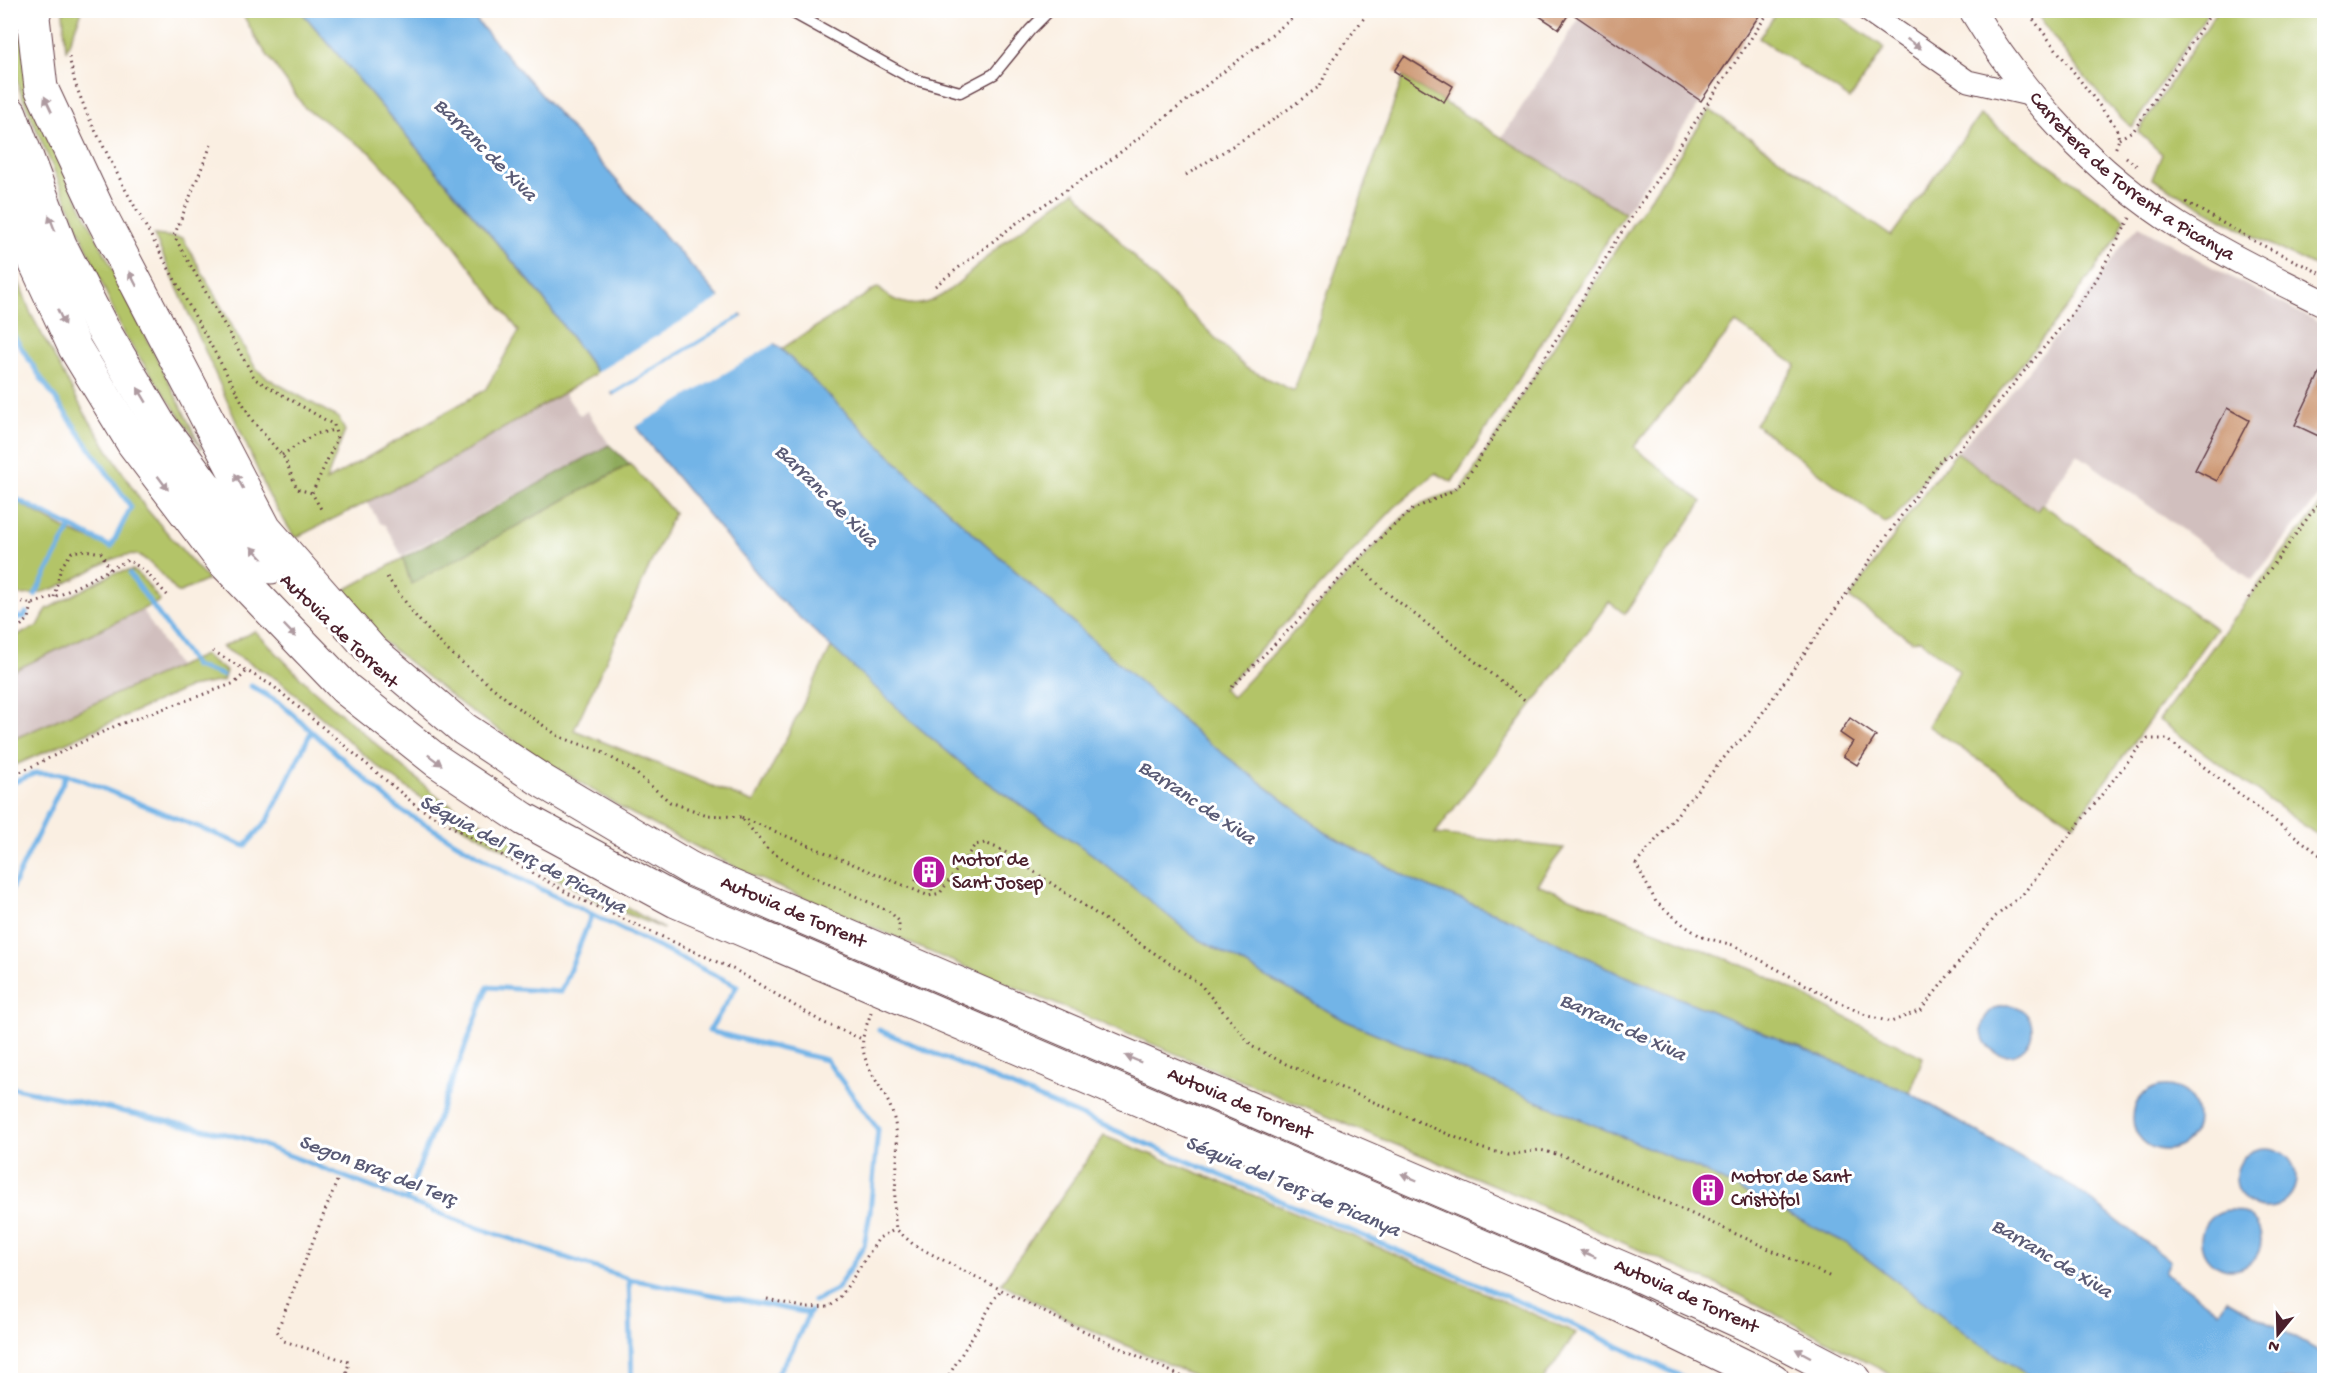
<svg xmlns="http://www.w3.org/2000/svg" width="2335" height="1391" font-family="'Gochi Hand',sans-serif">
<rect width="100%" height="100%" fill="#fff"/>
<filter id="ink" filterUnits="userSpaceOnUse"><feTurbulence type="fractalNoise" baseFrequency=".0167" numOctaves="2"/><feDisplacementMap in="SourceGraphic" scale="12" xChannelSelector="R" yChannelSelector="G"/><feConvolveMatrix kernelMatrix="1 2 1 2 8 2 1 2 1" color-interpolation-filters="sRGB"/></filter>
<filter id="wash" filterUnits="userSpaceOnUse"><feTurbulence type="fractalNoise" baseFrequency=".008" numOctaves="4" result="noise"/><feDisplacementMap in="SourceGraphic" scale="24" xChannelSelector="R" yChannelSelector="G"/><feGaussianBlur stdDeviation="1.35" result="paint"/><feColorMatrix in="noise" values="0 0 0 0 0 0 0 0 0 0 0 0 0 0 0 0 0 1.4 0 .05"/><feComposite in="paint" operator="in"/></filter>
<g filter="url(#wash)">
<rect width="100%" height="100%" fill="#faefe2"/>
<path fill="#d1bfbe" d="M1584,11H1763L1625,213L1502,137Z
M2139,226L2234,279L2324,325V490L2252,580L2077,454L2038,511L1957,452L2003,402L2077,310L2125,241Z
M564,393L578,413L581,415L587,411L609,444L402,556L385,525L380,523L367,502L443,464Z
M142,609L179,668L11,740L10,672Z"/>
<path fill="#b3c467" stroke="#7e7249" stroke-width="1.5" d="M2218,10L2324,11V271L2253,236L2152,179L2162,154L2138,132Z
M10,11H18L52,147L202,449L124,335L20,91L11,55Z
M63,11H82L66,51L63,12Z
M241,11H301L539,293L597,373L443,464L295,538L269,496L154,235L183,238L256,369L269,379L339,418L345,431L326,481L485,390L519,331L440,227L370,152L305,108L258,42Z
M1778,11H1831L1885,48L1850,99L1759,38Z
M2035,11H2209L2132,128C2094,93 2065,53 2035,11Z
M1403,77L1625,213L1452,482L1436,473L1394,508L1223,689L1232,697L1403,517C1420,502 1438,495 1460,492L1631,226L1710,110L1891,236L1980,115L2124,218L2119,235L2070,304L1996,396L1936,463L1894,519L1885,523L1755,424L1796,365L1736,323L1634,447L1702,502L1625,614L1609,602L1435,834L1564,848L1537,884L1754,970L1923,1057L1910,1093L1616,972L1512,920L1416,882L1326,833L1200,736L925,490L781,349L878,287C890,301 910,308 928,302C952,294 983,259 1004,242C1027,224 1051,208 1075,191L1142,266L1246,368L1294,391Z
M11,261L31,314L84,412L144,506L208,580L178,593C169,584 149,558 137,555C110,548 56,605 11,593V498L69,531L111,547L131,507L41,378L11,330Z
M1957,452L2037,511L2042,504L2216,629L2074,824L1928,726L1959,671L1920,640L1912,641L1850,598L1929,486Z
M630,464L674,513L574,730L754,803L832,646L917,726L967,768L1092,854L1193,936L1346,1021L1692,1166L1846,1243L1981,1345L2036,1380H1901L1740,1295L1503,1189L937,955L753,876L627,811L540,758L465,707L379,638L343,591L403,558L411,583Z
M2324,501V840L2159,720L2276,561Z
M133,570L142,577L160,601L11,672V638L38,626L47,609L114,573Z
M255,631L311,688L439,798L664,929L603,904L455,822L378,767L280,681L222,647Z
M204,655L226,671L223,681L190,687L11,767V740Z
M1104,1136C1263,1197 1420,1264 1576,1333L1543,1380H1204L1075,1323L1001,1283Z"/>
<path fill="#8eaa5c" stroke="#6c6444" stroke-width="1.5" d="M609,445L630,464L411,584L403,558Z"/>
<path fill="#72b4e7" stroke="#5e6a89" stroke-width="1.5" d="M301,11H468L717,295L781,349L925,490L1200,736L1326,833L1416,882L1512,920L1616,972L1910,1093L2076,1189L2170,1261L2165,1272L2219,1312L2227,1299L2324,1354V1380H2036L1981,1345L1846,1243L1692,1166L1346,1021L1193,936L1092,854L967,768L917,726L775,595L645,439L537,290Z
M1982 1030a25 25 0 1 1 50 0a25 25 0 1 1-50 0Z
M2133 1118a32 32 0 1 1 64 0a32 32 0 1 1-64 0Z
M2236 1178a30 30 0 1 1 60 0a30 30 0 1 1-60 0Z
M2201 1240a30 30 0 1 1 60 0a30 30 0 1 1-60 0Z"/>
<path fill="#faefe2" d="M723,296L743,313L609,394L594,374Z
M746,315L777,342L634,428L611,397Z"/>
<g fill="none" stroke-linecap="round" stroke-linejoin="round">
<path stroke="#72b4e7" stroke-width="5" d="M10,330L41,378L131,507L111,547L10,496
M130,574L195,666L222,675
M35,595L71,527
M10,618L24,617L26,613
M251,686L280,703L399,809L510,874L737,986L709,1031L826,1060L878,1129L870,1212L864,1246L836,1290L814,1301
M10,784L36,773L67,774L245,846L268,820L311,732
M10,892L67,774
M879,1030L1578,1327L1689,1380
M10,1087L244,1138L467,1224L629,1279L632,1380
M406,1201L488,987L561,992L592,914
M629,1279L809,1313
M773,1380L792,1350L810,1311"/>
</g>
<g id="blocks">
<path fill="#ce9a76" d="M1530,10H1763L1701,101L1570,12L1559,29Z
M1404,56L1453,86L1444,102L1394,71Z
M2325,362V439L2295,425Z
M2227,408L2249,420L2217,481L2195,470Z
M1850,718L1876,736L1857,765L1843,756L1853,742L1840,733Z
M924,864L942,874L932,890L915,880Z
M1700,1177L1720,1185L1713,1204L1693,1196Z"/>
</g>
</g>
<g filter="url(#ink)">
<use href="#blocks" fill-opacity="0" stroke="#643e46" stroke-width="1.5"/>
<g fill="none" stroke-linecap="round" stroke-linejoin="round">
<g stroke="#643e46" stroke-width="13">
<path id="service" d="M788,10L913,79L960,92L994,74L1030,30L1050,10"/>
</g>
<g stroke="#643e46" stroke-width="23">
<path id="minor" d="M1866,10L1968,81L2033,96"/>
</g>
<g stroke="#643e46" stroke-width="28">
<g id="tertiary">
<path id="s1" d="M1972,10C2023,96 2095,173 2179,226C2226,255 2275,279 2324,303"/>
</g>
</g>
<g stroke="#643e46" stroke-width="35">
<path id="trunk" d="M35,10L33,17L41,88L98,210L265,529L372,651L464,729L544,782L691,869
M10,113L60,245L101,326L159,424L249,545L271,567
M10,187L36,264"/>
</g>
<g stroke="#643e46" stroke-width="35">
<g id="motorway">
<path d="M36,264L75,348L133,443L222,560L346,689L437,761L524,819L676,901L1621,1306L1773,1380"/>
<path id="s2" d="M691,869L1638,1275L1761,1331L1855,1380"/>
</g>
</g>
<path stroke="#643e46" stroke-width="3" stroke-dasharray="1.5 4.5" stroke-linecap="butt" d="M2026,10L2116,127L2119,139L2115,150
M69,57L75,83L87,114L124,187L252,420L285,459L297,489L312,493
M2119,139L2134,130L2213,10
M211,145L174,236L255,379L334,425L337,439L312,493L321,509
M2126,157L2139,168
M1186,175L1266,125L1320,86L1332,60L1370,10
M2186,202L2256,242L2324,275
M2130,218L2096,280L2071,315L1957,452L1942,458L1749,732L1732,748L1636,864L1656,902L1685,926L1702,937L1733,945L1830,998L1868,1016L1891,1022L1921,1010L1995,917L2023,894L2137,750L2148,739H2167L2324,858
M935,286L1018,222L1104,165L1303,10
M282,455L315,434L335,430
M1356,562L1386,592L1526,701
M387,577L417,618L447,650L515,706L560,737L600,751L632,770L670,802L707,815L741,817
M54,597L61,567L72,552L85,550L101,553L110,569
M2249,598L2312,512L2324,499
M10,599L32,604L62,594L128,560L144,570L169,597
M10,630L18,628L29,619L32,604
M213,651L247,671
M1232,687L1384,534L1412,510L1452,491L1466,479L1583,298L1615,242L1770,10
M10,777L115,726L235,683L247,671L273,686L418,807L573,896L737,971L822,1022L862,1039
M899,932V921L890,912L801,871L767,848L741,817L929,896L940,893L975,845L985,843L1002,850L1200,984L1253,1047L1286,1064L1480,1148L1508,1155L1540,1150L1564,1156L1831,1277
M871,1012C869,1020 864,1030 863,1038C860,1064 881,1084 890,1106C906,1147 890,1187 896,1229L914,1245L1050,1315L1189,1380
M337,1181L277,1331L284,1341L349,1362L345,1380
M767,1299L807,1308L829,1307L839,1299L879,1238L896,1229
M946,1380L1001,1289"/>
<use href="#service" stroke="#fff" stroke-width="10"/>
<use href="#minor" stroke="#fff" stroke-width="21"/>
<use href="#tertiary" stroke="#fff" stroke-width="26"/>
<use href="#trunk" stroke="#fff" stroke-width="33"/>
<use href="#motorway" stroke="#fff" stroke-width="33"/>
</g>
<defs><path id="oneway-solid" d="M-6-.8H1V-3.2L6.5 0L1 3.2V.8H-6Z" transform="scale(1.5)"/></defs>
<g fill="#ae9aa0">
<use href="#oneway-solid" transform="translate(1914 44) rotate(35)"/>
<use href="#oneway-solid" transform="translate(48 104) rotate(-115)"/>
<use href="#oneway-solid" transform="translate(52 223) rotate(-111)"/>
<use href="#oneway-solid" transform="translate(133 279) rotate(-117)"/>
<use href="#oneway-solid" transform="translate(61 317) rotate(65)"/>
<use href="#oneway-solid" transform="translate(142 395) rotate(-121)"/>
<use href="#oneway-solid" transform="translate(239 481) rotate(-118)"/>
<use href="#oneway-solid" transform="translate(163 483) rotate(53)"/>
<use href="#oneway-solid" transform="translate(257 553) rotate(-134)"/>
<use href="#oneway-solid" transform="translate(290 631) rotate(46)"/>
<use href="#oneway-solid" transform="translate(435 760) rotate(37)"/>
<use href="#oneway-solid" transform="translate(1133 1059) rotate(-157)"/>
<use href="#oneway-solid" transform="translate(1409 1177) rotate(-157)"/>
<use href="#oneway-solid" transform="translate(1588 1254) rotate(-157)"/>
<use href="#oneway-solid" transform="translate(1803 1353) rotate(-152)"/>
</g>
</g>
<defs>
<g id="building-disc" transform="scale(1.725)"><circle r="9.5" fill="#b5179e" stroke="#fff"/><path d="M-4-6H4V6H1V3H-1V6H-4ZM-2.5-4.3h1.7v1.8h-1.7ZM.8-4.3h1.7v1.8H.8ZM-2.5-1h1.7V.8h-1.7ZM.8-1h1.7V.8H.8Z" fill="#fff"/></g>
</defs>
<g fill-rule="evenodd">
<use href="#building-disc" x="929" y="872"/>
<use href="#building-disc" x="1708" y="1190"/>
</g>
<g text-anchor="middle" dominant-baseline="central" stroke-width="6" stroke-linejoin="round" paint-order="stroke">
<g font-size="20" fill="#4a1f2b" stroke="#fff">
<text stroke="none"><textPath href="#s1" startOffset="234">Carretera de Torrent a Picanya</textPath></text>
<text transform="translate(338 632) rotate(44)">Autovia de Torrent</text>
<text stroke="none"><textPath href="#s2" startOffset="111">Autovia de Torrent</textPath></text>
<text stroke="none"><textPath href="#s2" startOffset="597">Autovia de Torrent</textPath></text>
<text stroke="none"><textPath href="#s2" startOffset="1083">Autovia de Torrent</textPath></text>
</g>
<g font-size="20" fill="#4a1f2b" stroke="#fff" text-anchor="start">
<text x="952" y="861">Motor de<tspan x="952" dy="23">Sant Josep</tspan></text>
<text x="1731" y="1178">Motor de Sant<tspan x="1731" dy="23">Cristòfol</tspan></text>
</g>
<g font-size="21" font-style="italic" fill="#5a5b76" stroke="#fff">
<text transform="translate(484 151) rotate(45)">Barranc de Xiva</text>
<text transform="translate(825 497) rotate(45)">Barranc de Xiva</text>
<text transform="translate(1196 804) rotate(34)">Barranc de Xiva</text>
<text transform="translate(522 856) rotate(28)">Séquia del Terç de Picanya</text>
<text transform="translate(1622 1029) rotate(25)">Barranc de Xiva</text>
<text transform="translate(377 1172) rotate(21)">Segon Braç del Terç</text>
<text transform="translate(1292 1188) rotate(23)">Séquia del Terç de Picanya</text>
<text transform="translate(2051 1260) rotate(31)">Barranc de Xiva</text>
</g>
</g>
<rect width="2335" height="1391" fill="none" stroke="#fff" stroke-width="36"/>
<g transform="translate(2278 1334) rotate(199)" stroke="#ffffff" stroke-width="4.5" paint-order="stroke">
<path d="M0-4.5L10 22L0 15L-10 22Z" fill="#4a1f2b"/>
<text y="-9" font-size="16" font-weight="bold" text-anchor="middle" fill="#4a1f2b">N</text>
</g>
</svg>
